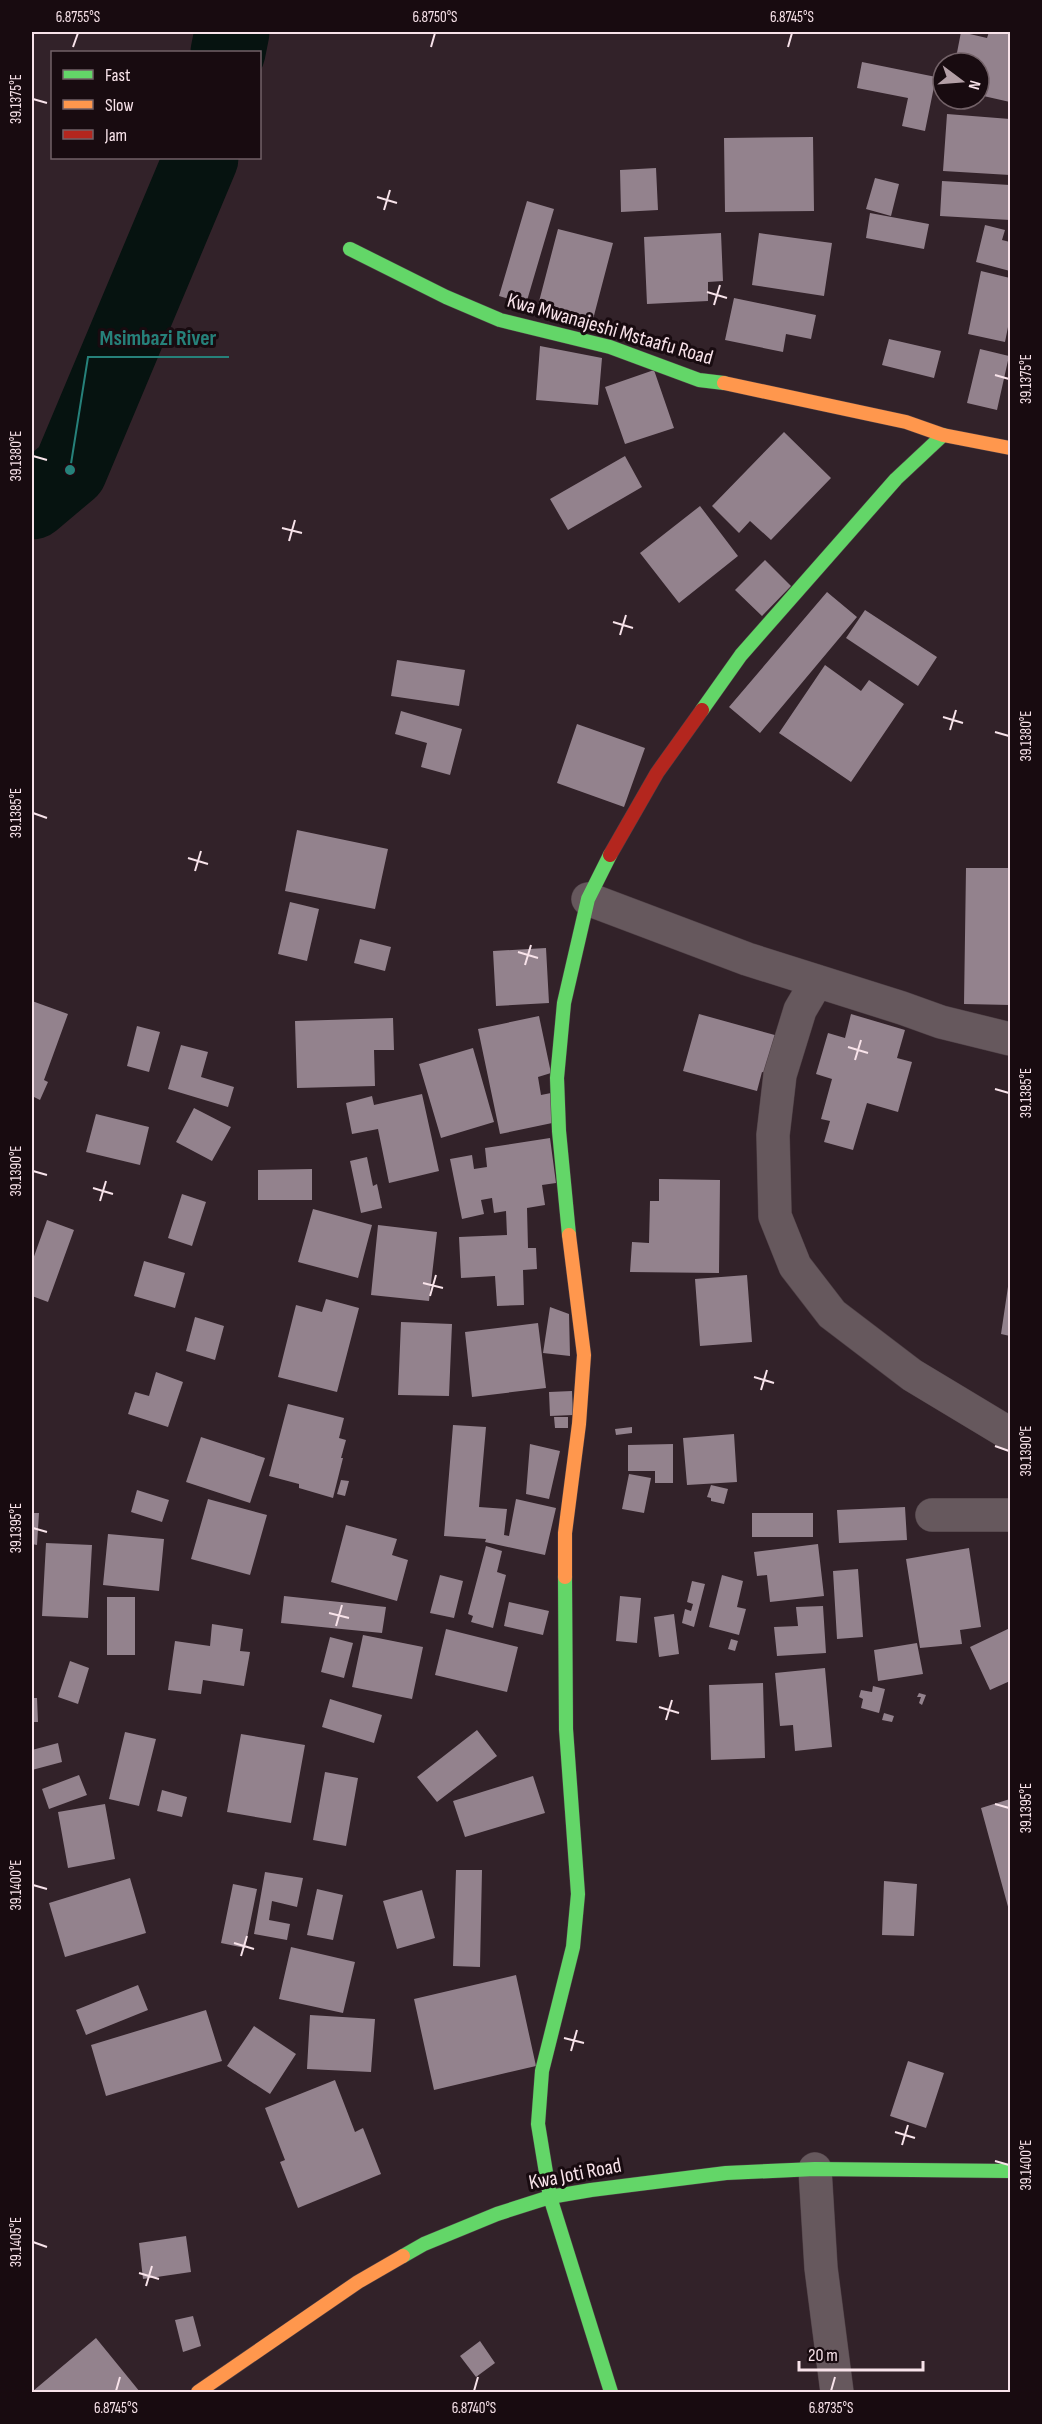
<svg xmlns="http://www.w3.org/2000/svg" width="1042" height="2424" font-family="'Sofia Sans Condensed',sans-serif">
<rect width="100%" height="100%" fill="#322229"/>
<g fill="none" stroke-linecap="round" stroke-linejoin="round">
<path stroke="#061310" stroke-width="75" d="M228,52L232,32
M32,502L70,470L201,158"/>
</g>
<path fill="#93828d" d="M961,32L987,38L989,32H1010V102L979,95V63H955Z
M862,62L936,77L925,131L902,126L908,98L857,88Z
M947,114L1010,119V175L943,171Z
M813,137L814,211L725,212L724,138Z
M656,168L658,210L621,212L620,170Z
M875,178L899,184L891,216L866,209Z
M942,181L1010,185V220L940,216Z
M527,201L554,209L526,304L499,296Z
M870,213L929,224L924,249L866,238Z
M985,225L1005,230L1002,240L1010,242V271L976,262Z
M558,229L613,243L591,327L536,313Z
M721,233L723,281L708,282V301L647,304L644,237Z
M759,233L832,243L824,296L752,285Z
M981,271L1010,278V317L1005,342L968,334Z
M734,298L816,315L811,339L786,334L783,352L725,340Z
M889,339L941,351L934,378L882,365Z
M540,346L602,358L598,405L536,400Z
M980,349L1009,356L997,410L967,403Z
M654,370L674,428L625,444L605,387Z
M784,432L831,478L771,540L750,521L739,533L712,506Z
M625,456L642,487L568,530L550,499Z
M700,506L738,556L679,603L640,553Z
M765,560L791,586L762,616L735,590Z
M827,592L857,617L760,733L729,707Z
M865,610L937,657L918,686L846,638Z
M397,660L465,670L459,706L391,696Z
M825,665L861,691L869,680L904,704L851,782L779,733Z
M401,711L462,729L450,775L421,767L427,743L395,734Z
M577,724L645,748L624,807L557,783Z
M297,830L388,849L375,909L285,891Z
M966,868H1010V1005L964,1004Z
M290,902L319,909L307,961L278,954Z
M360,939L391,947L385,971L354,963Z
M546,948L549,1003L496,1006L493,951Z
M32,1001L68,1014L44,1080L48,1082L40,1100L32,1096Z
M699,1014L782,1037L771,1074L762,1072L757,1091L683,1071Z
M851,1014L905,1030L897,1058L912,1062L898,1112L867,1103L853,1150L824,1142L830,1121L821,1119L832,1079L816,1074L828,1033L845,1038Z
M539,1016L551,1073L538,1077L541,1095L551,1093L557,1122L500,1134L478,1029Z
M393,1018L394,1050H374L375,1086L297,1088L295,1021Z
M137,1026L160,1032L149,1072L127,1066Z
M181,1045L208,1052L201,1077L234,1087L228,1107L168,1089Z
M473,1048L494,1122L441,1138L419,1064Z
M422,1094L439,1171L389,1183L378,1129L352,1134L346,1103L372,1096L374,1105Z
M194,1108L231,1127L212,1161L176,1142Z
M96,1114L149,1127L140,1165L86,1152Z
M550,1138L556,1183L542,1185L545,1205L527,1208L528,1248H536L537,1269L523,1270L524,1305L497,1306L495,1276L461,1278L459,1237L507,1235L506,1211L494,1213L492,1198L481,1200L484,1214L462,1219L450,1159L472,1155L474,1169L487,1167L485,1148Z
M367,1157L373,1186L377,1184L382,1208L361,1213L350,1161Z
M312,1169V1200H258V1170Z
M659,1179L720,1180L719,1273L630,1272L632,1242L649,1243L650,1201H659Z
M182,1194L206,1202L192,1246L168,1238Z
M313,1209L372,1225L358,1278L298,1262Z
M47,1220L74,1230L48,1302L32,1296V1262Z
M378,1225L437,1232L429,1301L371,1295Z
M144,1261L185,1273L175,1308L134,1296Z
M747,1275L752,1342L700,1346L695,1279Z
M1009,1280H1010V1336L1001,1334Z
M326,1299L359,1308L337,1392L278,1377L296,1305L322,1312Z
M550,1307L569,1314L570,1356L543,1353Z
M195,1317L224,1326L215,1360L186,1351Z
M401,1322L452,1324L449,1396L398,1395Z
M538,1323L546,1388L472,1397L465,1332Z
M156,1372L183,1382L168,1427L128,1414L135,1392L149,1396Z
M572,1391L573,1415L550,1416L549,1392Z
M288,1404L344,1418L339,1438L346,1440L341,1458H343L333,1498L299,1488V1484L269,1476Z
M554,1417H568V1428H555Z
M453,1425L486,1427L479,1507L507,1509L504,1535L509,1536L516,1499L556,1508L545,1555L485,1542L486,1539L444,1536Z
M632,1427V1433L616,1435L615,1429Z
M734,1434L737,1482L687,1485L683,1438Z
M201,1437L265,1458L250,1503L186,1482Z
M530,1444L560,1451L549,1499L526,1494Z
M673,1444V1483H655V1471H628V1445Z
M629,1474L651,1478L644,1513L622,1509Z
M341,1480L349,1481L345,1496L337,1494Z
M711,1485L728,1489L724,1504L711,1501V1498L707,1497Z
M137,1490L169,1500L162,1522L131,1512Z
M208,1499L267,1515L250,1575L191,1559Z
M905,1507L907,1540L839,1543L837,1510Z
M32,1513H39L37,1545L32,1544Z
M752,1513H813V1537H752Z
M346,1525L397,1539L392,1555L408,1560L397,1601L331,1582Z
M108,1534L164,1539L159,1591L103,1585Z
M46,1543L92,1545L88,1618L42,1616Z
M818,1544L824,1596L770,1602L767,1575L757,1576L754,1552Z
M486,1546L502,1551L497,1572L506,1575L493,1628L471,1622L473,1616L468,1614Z
M969,1548L981,1627L960,1630L962,1644L920,1648L906,1559Z
M858,1569L863,1637L837,1639L833,1571Z
M440,1575L463,1581L454,1618L430,1613Z
M722,1575L743,1581L737,1607L746,1609L739,1635L709,1627Z
M692,1581L705,1584L694,1627L682,1623L685,1609L691,1611L693,1604L687,1602Z
M284,1596L386,1607L382,1633L281,1623Z
M620,1596L641,1598L637,1643L616,1641Z
M107,1597H135V1655H107Z
M509,1602L549,1611L543,1635L504,1626Z
M823,1606L826,1653L777,1656L774,1627L798,1626L796,1607Z
M674,1614L679,1654L659,1657L654,1617Z
M212,1624L243,1629L240,1651L250,1652L244,1686L203,1680L201,1694L168,1690L175,1641L210,1646Z
M1010,1628V1681L990,1690L970,1647Z
M446,1629L518,1647L507,1692L435,1675Z
M363,1635L423,1647L412,1699L352,1687Z
M330,1637L353,1643L344,1678L321,1672Z
M731,1639L738,1641L735,1651L728,1649Z
M917,1643L923,1674L878,1681L874,1650Z
M70,1661L89,1668L78,1704L58,1697Z
M825,1668L832,1747L795,1751L793,1725L780,1726L775,1673Z
M763,1683L765,1758L711,1760L709,1685Z
M873,1686L885,1689L879,1713L861,1708L863,1699L859,1697L861,1690L872,1692Z
M919,1693L926,1695L922,1705L919,1703L921,1697H917Z
M32,1698H37L38,1722H32Z
M330,1699L382,1715L374,1743L322,1727Z
M884,1713L894,1716L892,1722L882,1720Z
M477,1730L497,1756L437,1802L417,1777Z
M125,1732L156,1739L139,1806L109,1799Z
M241,1734L305,1745L291,1823L227,1812Z
M58,1743L62,1762L32,1770V1750Z
M325,1772L358,1778L346,1846L313,1840Z
M79,1775L87,1795L49,1809L42,1789Z
M533,1776L545,1813L465,1837L453,1801Z
M162,1790L187,1797L182,1817L157,1811Z
M1010,1799V1914L981,1808Z
M105,1804L115,1859L68,1868L58,1812Z
M456,1870H482L480,1967L453,1966Z
M265,1872L303,1878L297,1907L272,1901L269,1920L290,1924L287,1940L254,1934Z
M130,1878L146,1933L65,1957L49,1903Z
M884,1881L917,1884L914,1936L882,1935Z
M233,1884L257,1889L245,1948L221,1943Z
M317,1889L343,1895L333,1940L307,1935Z
M422,1890L435,1938L397,1949L383,1901Z
M291,1947L355,1962L343,2013L279,1999Z
M516,1975L536,2066L434,2090L414,1999Z
M138,1985L148,2010L86,2035L76,2010Z
M206,2010L222,2061L106,2096L91,2045Z
M310,2015L375,2019L371,2072L307,2069Z
M254,2026L296,2054L270,2094L227,2066Z
M908,2061L944,2073L926,2128L890,2116Z
M335,2080L355,2132L363,2128L381,2174L298,2208L280,2162L285,2160L265,2108Z
M186,2236L191,2272L143,2279L139,2243Z
M193,2316L201,2346L183,2352L175,2320Z
M96,2338L140,2392H34L33,2391Z
M480,2341L495,2363L476,2377L460,2356Z"/>
<g fill="none" stroke-linecap="round" stroke-linejoin="round">
<g stroke="#4e3f45" stroke-width="34">
<path id="street" d="M588,899L747,959L902,1008L941,1022L1010,1039
M817,981L800,1010L780,1075L773,1135L775,1216L795,1266L832,1314L912,1375L1010,1434
M932,1515H1010
M815,2169L821,2268L837,2392"/>
</g>
<g stroke="#4e3f45" stroke-width="15">
<path id="fast" d="M350,249L446,297L500,320L610,347L699,380L724,383
M702,710L741,655L896,479L943,435
M569,1235L559,1131L557,1078L564,1003L588,899L610,855
M565,1577L566,1729L578,1894L573,1947L542,2071L538,2124L550,2197L611,2392
M403,2256L424,2244L497,2214L550,2197L591,2190L726,2173L815,2169L1010,2171"/>
</g>
<g stroke="#4e3f45" stroke-width="15">
<path id="slow" d="M724,383L906,422L943,435L1010,448
M565,1577V1533L579,1424L584,1355L569,1235
M198,2392L358,2282L403,2256"/>
</g>
<g stroke="#4e3f45" stroke-width="15">
<path id="jam" d="M610,855L657,773L702,710"/>
</g>
<use href="#street" stroke="#66585d" stroke-width="33"/>
<use href="#fast" stroke="#63d668" stroke-width="14"/>
<use href="#slow" stroke="#ff974d" stroke-width="14"/>
<use href="#jam" stroke="#b3261e" stroke-width="14"/>
</g>
<path fill="none" stroke="#f8e3ea" stroke-width="2" d="M73,47L78,33M431,47L435,33M788,47L792,33M33,99L47,103M377,197L397,203M384,210L390,190M707,292L727,298M714,305L720,285M995,375L1009,379M33,456L47,460M282,528L302,533M289,541L295,520M613,622L633,628M620,635L626,615M943,717L963,723M950,730L956,710M995,732L1009,736M33,813L47,818M188,858L208,864M195,871L201,851M518,952L538,958M525,965L531,945M848,1047L868,1053M855,1060L861,1040M995,1089L1009,1093M33,1171L47,1175M93,1188L113,1194M100,1201L106,1181M423,1283L443,1288M430,1296L436,1275M754,1377L774,1383M761,1390L767,1370M995,1446L1009,1451M33,1528L47,1532M329,1613L349,1618M336,1626L342,1605M659,1707L679,1713M666,1720L672,1700M995,1804L1009,1808M33,1885L47,1889M234,1943L254,1949M241,1956L247,1936M564,2038L584,2043M571,2051L577,2030M895,2132L915,2138M902,2145L908,2125M995,2161L1009,2165M33,2242L47,2247M139,2273L159,2279M146,2286L152,2266M116,2391L120,2377M474,2391L478,2377M831,2391L835,2377"/>
<g text-anchor="middle" dominant-baseline="central" stroke-width="6" stroke-linejoin="round" paint-order="stroke">
<g font-size="21" fill="#f8e3ea" stroke="#180b10">
<text transform="translate(610 329) rotate(16)">Kwa Mwanajeshi Mstaafu Road</text>
<text transform="translate(575 2174) rotate(-11)">Kwa Joti Road</text>
</g>
</g>
<path fill="none" stroke="#26817a" stroke-width="2" d="M70 470L88 357H229"/>
<circle fill="#26817a" stroke="#180b10" stroke-width="2" cx="70" cy="470" r="6"/>
<g font-size="22" text-anchor="middle" font-weight="bold" fill="#26817a" stroke="#180b10" stroke-width="6" stroke-linejoin="round" paint-order="stroke">
<text x="158" y="345">Msimbazi River</text>
</g>
<rect width="1042" height="2424" fill="none" stroke="#180b10" stroke-width="66"/>
<rect x="51" y="51" width="210" height="108" fill="#180b10" stroke="#726167" stroke-width="1.5"/>
<rect x="63" y="70" width="30" height="9" fill="#63d668" stroke="#726167" stroke-width="1.5"/>
<text x="105" y="81" font-size="18" fill="#f8e3ea">Fast</text>
<rect x="63" y="100" width="30" height="9" fill="#ff974d" stroke="#726167" stroke-width="1.5"/>
<text x="105" y="111" font-size="18" fill="#f8e3ea">Slow</text>
<rect x="63" y="130" width="30" height="9" fill="#b3261e" stroke="#726167" stroke-width="1.5"/>
<text x="105" y="141" font-size="18" fill="#f8e3ea">Jam</text>
<g transform="translate(961 81) rotate(106)"><circle r="28" fill="#180b10" stroke="#726167" stroke-width="1.5"/>
<path d="M0-4.5L10 22L0 15L-10 22Z" fill="#b39fa6"/>
<text y="-9" font-size="16" font-weight="bold" text-anchor="middle" fill="#f8e3ea">N</text>
</g>
<path d="M799 2361v9h124v-9" fill="none" stroke="#f8e3ea" stroke-width="3"/>
<text x="808" y="2361" font-size="18" fill="#f8e3ea" stroke="#180b10" stroke-width="4.5" paint-order="stroke">20 m</text>
<rect x="33" y="33" width="976" height="2358" fill="none" stroke="#f8e3ea" stroke-width="2"/>
<g font-size="15" text-anchor="middle" fill="#f8e3ea">
<text x="78" y="22">6.8755°S</text>
<text x="435" y="22">6.8750°S</text>
<text x="792" y="22">6.8745°S</text>
<text transform="translate(16 99) rotate(-90)" y="5">39.1375°E</text>
<text transform="translate(1026 379) rotate(-90)" y="5">39.1375°E</text>
<text transform="translate(16 456) rotate(-90)" y="5">39.1380°E</text>
<text transform="translate(1026 736) rotate(-90)" y="5">39.1380°E</text>
<text transform="translate(16 813) rotate(-90)" y="5">39.1385°E</text>
<text transform="translate(1026 1093) rotate(-90)" y="5">39.1385°E</text>
<text transform="translate(16 1171) rotate(-90)" y="5">39.1390°E</text>
<text transform="translate(1026 1451) rotate(-90)" y="5">39.1390°E</text>
<text transform="translate(16 1528) rotate(-90)" y="5">39.1395°E</text>
<text transform="translate(1026 1808) rotate(-90)" y="5">39.1395°E</text>
<text transform="translate(16 1885) rotate(-90)" y="5">39.1400°E</text>
<text transform="translate(1026 2165) rotate(-90)" y="5">39.1400°E</text>
<text transform="translate(16 2242) rotate(-90)" y="5">39.1405°E</text>
<text x="116" y="2413">6.8745°S</text>
<text x="474" y="2413">6.8740°S</text>
<text x="831" y="2413">6.8735°S</text>
</g>
</svg>
